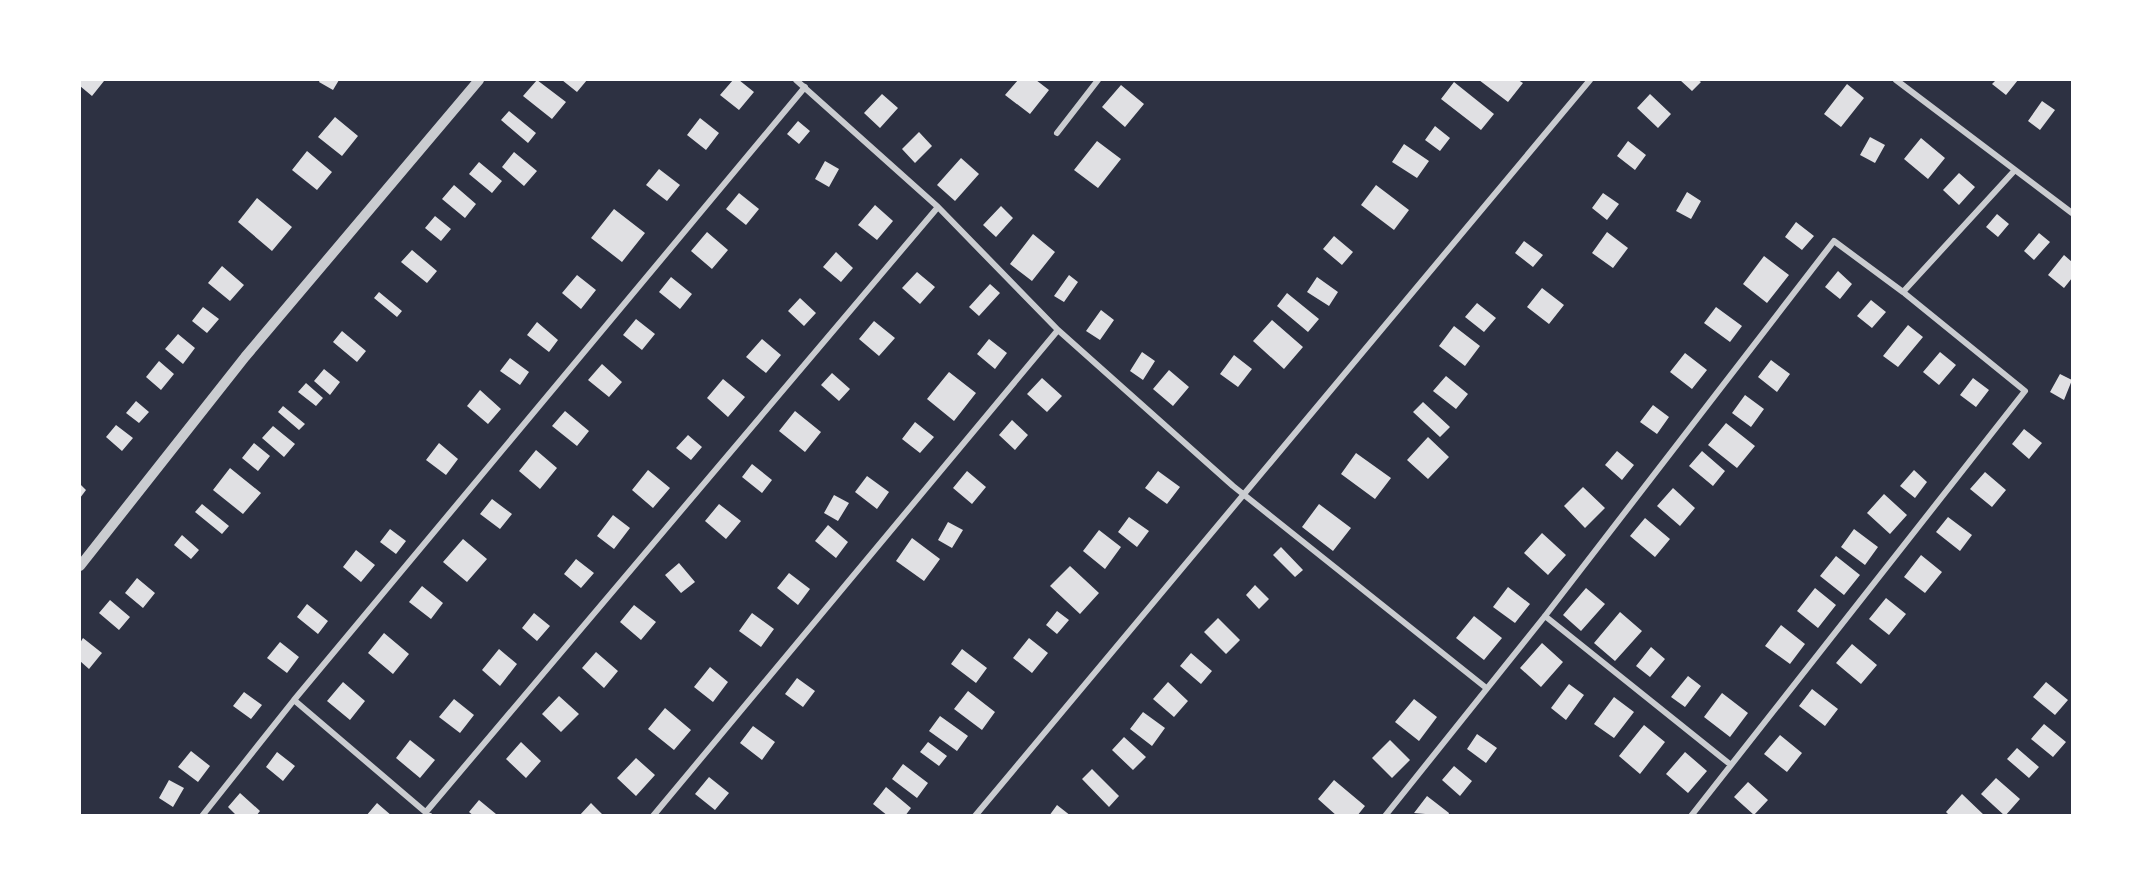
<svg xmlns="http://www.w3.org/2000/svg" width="2152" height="895" font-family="'Exo 2',sans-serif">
<rect width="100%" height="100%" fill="#2d3142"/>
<path fill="#e0e0e3" d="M80,80H102L104,81L92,96L80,86Z
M320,80H339L333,90L319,82Z
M537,80L566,102L552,119L523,96Z
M562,80H587L577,92Z
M733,80H739L754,92L739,110L720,95Z
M1018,80H1036L1049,90L1030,114L1005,95Z
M1479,80H1518L1523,83L1508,102Z
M1680,80H1698L1701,82L1692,91Z
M1996,80H2018L2006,95L1992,84Z
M1454,82L1494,114L1481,130L1441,99Z
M1847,84L1864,98L1841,127L1824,114Z
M1121,85L1144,104L1125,127L1102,107Z
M882,94L898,108L880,128L864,113Z
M1650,94L1671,114L1658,128L1637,108Z
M2042,101L2055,110L2040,130L2028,121Z
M509,111L536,133L528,143L501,120Z
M335,117L358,136L342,156L318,137Z
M700,118L719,133L706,150L687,135Z
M798,121L810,131L799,144L787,134Z
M1435,126L1450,138L1440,151L1425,140Z
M919,132L932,146L915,163L902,149Z
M1870,137L1885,145L1875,163L1860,155Z
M1921,138L1945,158L1928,179L1904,159Z
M1097,141L1121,159L1098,188L1074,170Z
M1628,141L1646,155L1635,170L1617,156Z
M1404,144L1429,161L1417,178L1392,162Z
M307,151L332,172L317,190L292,170Z
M514,152L537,171L524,186L502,167Z
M961,158L979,174L955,201L937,185Z
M825,161L839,169L829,187L815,179Z
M479,162L502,181L492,193L469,174Z
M659,169L680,185L667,201L646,185Z
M1959,173L1975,187L1959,205L1943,190Z
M454,185L476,204L465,218L442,199Z
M1376,185L1409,210L1394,230L1361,205Z
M1687,192L1701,201L1691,219L1676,211Z
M739,193L759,209L746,225L726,209Z
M1603,193L1619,204L1607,220L1592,208Z
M257,198L292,227L272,251L238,222Z
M875,205L893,221L877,240L858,225Z
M1001,206L1013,218L996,237L983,225Z
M614,209L645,233L622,262L591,238Z
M1997,214L2009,224L1998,237L1986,227Z
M435,216L451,229L441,241L425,228Z
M1796,222L1814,236L1802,250L1785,237Z
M707,232L728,250L712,269L691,251Z
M1607,232L1628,248L1613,268L1592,253Z
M2039,233L2050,242L2034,260L2024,251Z
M1033,234L1055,252L1032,281L1010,264Z
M1334,236L1353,252L1342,265L1323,249Z
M1524,241L1543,255L1533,267L1515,253Z
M412,250L437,271L427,283L401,262Z
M836,252L853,268L841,282L823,267Z
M2064,255L2072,262V278L2064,288L2048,275Z
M1764,256L1789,275L1767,303L1743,284Z
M222,266L244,285L230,301L208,283Z
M1838,271L1852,284L1840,299L1825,287Z
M917,272L935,287L920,304L902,288Z
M577,275L596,290L581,309L562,293Z
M1069,275L1078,282L1064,302L1054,296Z
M671,277L692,294L680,309L659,292Z
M1317,277L1338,292L1329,306L1307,292Z
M990,284L1000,293L979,316L969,307Z
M1542,288L1564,305L1549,324L1527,307Z
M379,292L402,311L397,317L374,298Z
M1287,293L1319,319L1308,332L1277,306Z
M800,298L816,313L804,326L788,311Z
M1871,300L1886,312L1872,328L1857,316Z
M1477,303L1496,318L1484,332L1465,317Z
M203,307L219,319L207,333L192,321Z
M1716,307L1742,326L1730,342L1704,323Z
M1101,310L1114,320L1100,340L1086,331Z
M636,319L655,334L642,350L623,335Z
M1272,320L1303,347L1284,369L1253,341Z
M874,321L895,338L879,356L859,339Z
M537,322L558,340L549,352L527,335Z
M1908,325L1923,337L1898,367L1883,356Z
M1454,326L1480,346L1465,366L1439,346Z
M342,331L366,351L357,362L333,342Z
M178,334L195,348L183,364L165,349Z
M762,339L781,355L766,373L746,357Z
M989,339L1007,353L995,369L977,354Z
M1142,352L1155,361L1143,380L1130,371Z
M1940,352L1956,365L1939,385L1923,372Z
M1685,353L1707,370L1692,389L1670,372Z
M1234,355L1252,369L1238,387L1220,374Z
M510,358L529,372L520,385L500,371Z
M1771,360L1790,374L1777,392L1758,377Z
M159,361L174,374L161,390L146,377Z
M602,364L622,382L609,397L588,380Z
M324,369L340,382L330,395L314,381Z
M1169,370L1189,387L1173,406L1153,389Z
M949,372L976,393L954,421L927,399Z
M832,373L850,389L839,401L821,385Z
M2060,374L2072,380L2064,400L2050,392Z
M1446,376L1468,394L1456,409L1433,391Z
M1042,378L1062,396L1047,412L1027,394Z
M1973,378L1989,390L1976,407L1960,395Z
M723,379L745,397L728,417L707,398Z
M306,383L323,398L316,406L298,392Z
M480,390L501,409L488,424L467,406Z
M1745,395L1764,409L1751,427L1732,413Z
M136,401L149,412L139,423L126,413Z
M1423,402L1450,427L1440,437L1413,412Z
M1653,405L1669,417L1657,434L1640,422Z
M283,406L305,424L299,430L278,412Z
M565,411L589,431L577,446L552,426Z
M795,411L821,432L805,452L779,431Z
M1012,420L1028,435L1015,450L999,435Z
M915,422L934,437L920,453L902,439Z
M1726,423L1755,446L1737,468L1708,445Z
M116,425L133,438L122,451L106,437Z
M273,426L295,444L284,457L262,438Z
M2024,429L2042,443L2029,459L2012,444Z
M688,435L702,447L691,460L676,448Z
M1428,437L1449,457L1428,479L1407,460Z
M254,443L270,456L258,471L242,458Z
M439,443L458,459L446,475L426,460Z
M536,450L557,468L540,489L519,471Z
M1617,451L1634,465L1622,480L1605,465Z
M1702,451L1725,471L1713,486L1689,466Z
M1356,453L1391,478L1375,499L1341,474Z
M752,464L772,480L762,493L742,477Z
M230,468L261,493L243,514L213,490Z
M648,470L670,488L653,508L632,490Z
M1914,470L1927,482L1915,498L1900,486Z
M967,471L986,487L972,504L953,488Z
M1158,471L1180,487L1167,504L1145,488Z
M1985,472L2006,490L1992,507L1970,489Z
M867,476L889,492L877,509L855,492Z
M80,484L86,490L80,498Z
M1583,487L1605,508L1585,528L1564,506Z
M1673,488L1695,508L1680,526L1657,506Z
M1884,494L1907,515L1890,534L1867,513Z
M834,495L849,503L838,521L824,513Z
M492,499L512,514L500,529L480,514Z
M202,504L229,526L222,534L195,512Z
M719,504L741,521L726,539L705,521Z
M1319,504L1351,528L1333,551L1302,527Z
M613,515L630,528L614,549L597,536Z
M1129,517L1149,531L1137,547L1118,532Z
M1948,517L1972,535L1960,551L1936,532Z
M1645,518L1670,539L1655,557L1630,536Z
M948,522L963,530L952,548L938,540Z
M828,525L848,542L836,558L815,541Z
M390,529L406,541L396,554L380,542Z
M1854,529L1878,547L1865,565L1841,547Z
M1099,530L1121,547L1105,569L1083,551Z
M1542,533L1566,555L1548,575L1524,553Z
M182,535L199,550L191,559L174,545Z
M912,538L940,559L924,581L896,561Z
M463,539L487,559L467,582L443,562Z
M1281,547L1303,570L1295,577L1273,555Z
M356,550L375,565L361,582L343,567Z
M1921,555L1942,572L1925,593L1904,577Z
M1836,556L1860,575L1844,595L1820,576Z
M576,559L594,573L581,588L564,574Z
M679,563L695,582L681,593L665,575Z
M1070,566L1099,593L1080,614L1050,586Z
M789,573L810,589L798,605L777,588Z
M137,578L155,593L143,608L125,593Z
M1255,585L1269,599L1259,609L1246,595Z
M422,586L443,603L431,619L409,602Z
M1508,587L1530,604L1515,623L1493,607Z
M1586,588L1605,604L1581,631L1563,615Z
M1815,588L1836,605L1818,628L1797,611Z
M1886,598L1906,614L1889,635L1869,619Z
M110,600L130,617L119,630L99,613Z
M307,604L328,621L318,634L297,617Z
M634,605L656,622L641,640L620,622Z
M1057,611L1069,620L1057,634L1046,625Z
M1620,612L1642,631L1615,661L1594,643Z
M534,613L550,626L537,641L522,628Z
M752,613L774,629L761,647L739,631Z
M1474,616L1502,638L1484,660L1456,638Z
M1218,618L1240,640L1226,654L1204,632Z
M1781,625L1805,644L1790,664L1765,646Z
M384,633L409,654L393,674L368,653Z
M83,638L102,653L89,669L80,661V643Z
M1029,638L1048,653L1032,673L1013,658Z
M280,642L299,657L287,673L267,658Z
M1542,643L1563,662L1541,687L1520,668Z
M1852,644L1877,665L1861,684L1836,663Z
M1651,647L1665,659L1650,677L1636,666Z
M499,649L517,664L500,686L482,670Z
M962,649L987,668L976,683L951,664Z
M596,652L618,671L604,688L582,668Z
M1191,653L1212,671L1201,684L1180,666Z
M710,667L728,682L713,702L694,687Z
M1688,676L1701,686L1685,707L1671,697Z
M797,678L815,691L803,707L785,694Z
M343,682L365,701L350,720L327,701Z
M1168,682L1188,701L1174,717L1153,699Z
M2046,682L2068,700L2055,715L2033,697Z
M1569,684L1584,695L1566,720L1551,708Z
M1812,689L1838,709L1825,726L1799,706Z
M968,691L995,712L982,730L954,709Z
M244,692L262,705L251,719L233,706Z
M1722,693L1748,713L1730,737L1704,717Z
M559,696L579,714L561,732L542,714Z
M1614,697L1634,712L1614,738L1594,724Z
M454,699L474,715L460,733L439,717Z
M1414,699L1437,717L1419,741L1395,722Z
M665,708L691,730L674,750L648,729Z
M1143,712L1165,728L1152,746L1130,729Z
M940,716L968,736L957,751L929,731Z
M2044,724L2066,742L2053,757L2031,739Z
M1644,725L1665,742L1640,774L1619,756Z
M753,726L775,742L762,760L740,743Z
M1477,734L1497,748L1486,763L1467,749Z
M1780,735L1802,753L1787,772L1764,754Z
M1124,737L1146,757L1133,770L1112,750Z
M410,740L435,760L420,778L396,758Z
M1390,740L1410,760L1392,778L1372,758Z
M521,742L541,761L526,778L506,759Z
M928,742L947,756L939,766L920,752Z
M2017,748L2039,767L2029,778L2007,759Z
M191,751L210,766L198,782L178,767Z
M277,752L295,766L283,781L266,767Z
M1685,752L1707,771L1688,793L1666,774Z
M636,758L655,775L636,796L617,778Z
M903,764L928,783L917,798L892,779Z
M1454,766L1472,781L1460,796L1442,780Z
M1092,769L1119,796L1109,807L1082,779Z
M709,777L729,793L715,810L695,794Z
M1996,778L2020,799L2005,816L1981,794Z
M169,780L184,788L173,807L159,798Z
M1334,780L1365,806L1357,816H1337L1318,799Z
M1748,782L1768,800L1754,815L1734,797Z
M886,787L911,808L905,816H888L873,804Z
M240,793L260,811L256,816H237L228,807Z
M1962,794L1985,816H1950L1946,812Z
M1427,796L1449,813L1448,816L1414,813Z
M479,800L496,814L494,816H474L469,812Z
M377,803L392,816H366Z
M591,803L604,816H579Z
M1057,805L1071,816H1049Z"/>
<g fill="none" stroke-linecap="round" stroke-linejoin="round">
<path stroke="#caccd0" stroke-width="6" d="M796,80L938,207L1058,330L1233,486L1485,687
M1896,80L2072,213
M1057,133L1098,80
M1903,292L2015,170
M1545,616L1731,765
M294,700L430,816
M426,812L938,207
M202,816L294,700L805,87
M653,816L1058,330
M975,816L1590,80
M1385,816L1545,616L1834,241L1903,292L2025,391L1691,816"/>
<path stroke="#caccd0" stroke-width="10" d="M80,566L245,357L479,80"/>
</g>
<rect width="2152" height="895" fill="none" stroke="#ffffff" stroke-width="162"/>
</svg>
